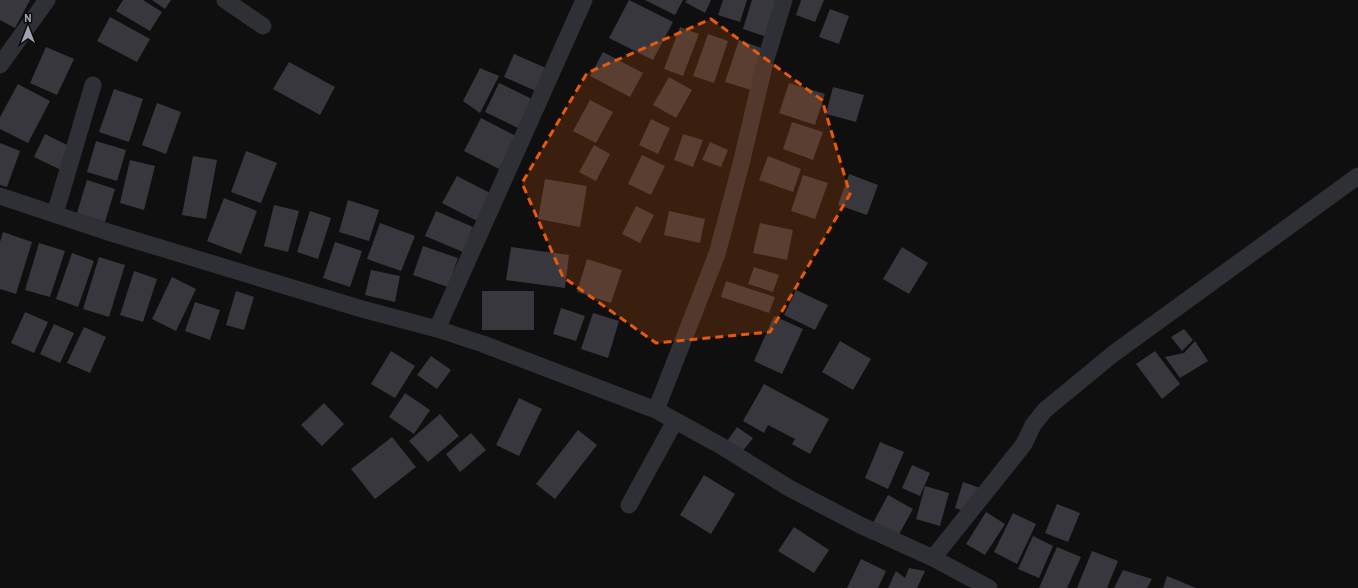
<svg xmlns="http://www.w3.org/2000/svg" width="1358" height="588" font-family="Barlow,sans-serif">
<rect width="100%" height="100%" fill="#0f0f10"/>
<path fill="#38373d" d="M0,0H30L15,28L0,20Z
M123,0H143L162,12L150,31L116,11Z
M152,0H171L165,9Z
M629,0L673,22L653,60L609,38Z
M645,0H683L675,15Z
M687,0H711L705,13L685,2Z
M723,0H747L740,22L718,15Z
M752,0H773L778,1L767,37L743,29Z
M801,0H824L815,22L796,15Z
M830,9L849,16L839,44L819,37Z
M110,17L150,39L137,62L97,41Z
M680,27L699,34L683,76L664,69Z
M708,34L728,41L714,83L693,76Z
M739,40L764,49L751,90L725,82Z
M46,47L74,59L57,95L30,83Z
M603,52L643,73L630,97L590,76Z
M514,54L546,68L536,91L504,77Z
M289,62L335,87L320,115L273,89Z
M480,68L499,76L480,113L463,101Z
M669,77L692,90L676,118L653,105Z
M499,83L532,99L518,128L485,112Z
M789,83L825,94L815,125L779,113Z
M18,84L50,101L28,143L0,129V117Z
M833,87L864,95L856,122L826,114Z
M114,89L143,99L129,142L99,132Z
M590,100L613,112L596,143L573,131Z
M157,103L181,112L166,154L142,145Z
M481,118L516,136L499,169L464,151Z
M651,119L670,128L658,154L639,145Z
M792,122L823,132L813,160L783,149Z
M45,134L71,147L61,170L34,157Z
M683,134L703,140L693,167L674,160Z
M96,141L126,150L117,181L87,172Z
M710,142L728,150L721,167L702,160Z
M0,143L20,151L7,187L0,185Z
M594,145L610,154L596,181L579,172Z
M246,151L277,163L261,203L231,192Z
M642,155L665,166L651,195L628,184Z
M193,156L217,160L206,219L182,215Z
M768,156L801,169L793,192L759,180Z
M130,160L155,166L144,210L120,203Z
M849,174L878,185L867,215L838,205Z
M803,175L828,183L815,219L791,211Z
M457,176L494,195L479,222L442,203Z
M545,179L587,186L580,227L538,219Z
M87,180L115,189L105,222L77,213Z
M224,198L257,211L241,254L207,241Z
M348,200L379,210L369,241L339,232Z
M274,205L299,211L288,252L264,246Z
M636,206L654,215L640,243L622,234Z
M310,211L331,218L318,259L297,252Z
M436,211L473,227L463,252L425,236Z
M669,211L705,219L700,243L664,235Z
M380,223L415,236L401,271L367,259Z
M760,223L793,230L787,260L753,253Z
M3,232L32,242L16,294L0,289V242Z
M335,242L362,251L350,287L323,278Z
M39,243L65,251L50,297L25,290Z
M423,246L458,258L448,287L413,275Z
M511,247L569,255L565,288L506,280Z
M902,247L928,263L909,294L883,279Z
M72,253L94,261L78,307L56,299Z
M99,257L125,265L109,317L83,309Z
M587,259L622,270L611,303L577,292Z
M754,267L779,275L773,292L748,284Z
M371,270L400,276L395,302L365,295Z
M134,271L157,279L143,322L120,315Z
M172,277L196,289L176,331L152,319Z
M726,281L775,297L769,313L721,297Z
M796,290L828,305L815,330L784,315Z
M236,291L254,297L244,330L226,325Z
M482,291H534V330H482Z
M195,302L220,310L210,340L185,331Z
M561,308L585,316L576,341L553,334Z
M25,312L48,322L34,353L11,343Z
M593,313L619,321L608,358L581,349Z
M774,316L803,329L782,374L754,361Z
M54,324L74,333L60,363L40,354Z
M84,327L106,337L90,373L67,363Z
M1184,329L1193,340L1182,351L1171,337Z
M840,341L871,359L853,390L822,372Z
M1195,341L1208,361L1180,378L1165,357L1184,353Z
M391,351L415,366L395,398L371,384Z
M1155,351L1180,384L1162,399L1136,364Z
M431,356L451,370L437,389L417,375Z
M764,384L829,419L810,454L792,444L795,439L768,425L764,433L743,421Z
M405,393L430,410L414,434L389,417Z
M519,398L542,409L519,456L496,445Z
M324,403L344,424L322,446L301,425Z
M440,414L459,436L428,462L409,441Z
M737,427L753,438L742,452L727,441Z
M578,430L597,445L555,499L536,484Z
M471,433L486,450L460,472L446,454Z
M392,437L416,467L375,499L351,469Z
M880,442L904,452L888,489L865,478Z
M912,465L930,473L920,496L902,488Z
M704,475L735,494L711,534L680,515Z
M963,482L980,488L971,513L955,508Z
M925,486L949,493L940,526L916,519Z
M888,495L913,509L898,536L873,523Z
M1057,504L1080,513L1068,542L1045,533Z
M986,512L1005,524L985,555L966,544Z
M1013,513L1036,524L1017,564L994,552Z
M794,527L829,550L814,573L778,551Z
M1033,536L1053,546L1039,578L1018,569Z
M1057,547L1081,557L1067,588H1039Z
M1092,551L1118,561L1107,588H1077Z
M861,559L886,571L878,588H847Z
M909,568L925,571L917,588H888L896,571L905,578Z
M1123,570L1152,579L1147,588H1114Z
M1167,576L1196,588H1163Z"/>
<g fill="none" stroke-linecap="round" stroke-linejoin="round">
<path stroke="#2f3036" stroke-width="17" d="M225,0L263,26
M0,65L47,0
M0,196L108,232L362,309L437,329L483,344L656,410L723,447L789,488L860,525L933,558L989,588
M55,214L93,85
M437,329L584,0
M656,410L717,254L741,164L765,62L784,0
M629,505L675,421
M933,558L1024,444L1033,425L1045,410L1113,354L1358,176"/>
</g>
<path fill="#e8590c" fill-opacity="0.2" stroke="#e8590c" stroke-width="3" stroke-dasharray="8 5" stroke-linejoin="round" d="M711,19L822,100L850,194L770,332L656,343L563,277L522,183L587,73Z"/>
<g transform="translate(28 28)" stroke="#0a0a0b" stroke-width="3" paint-order="stroke">
<path d="M0-3L7 15L0 10L-7 15Z" fill="#9ea2b3"/>
<text y="-6" font-size="11" font-weight="bold" text-anchor="middle" fill="#9ea2b3">N</text>
</g>
</svg>
